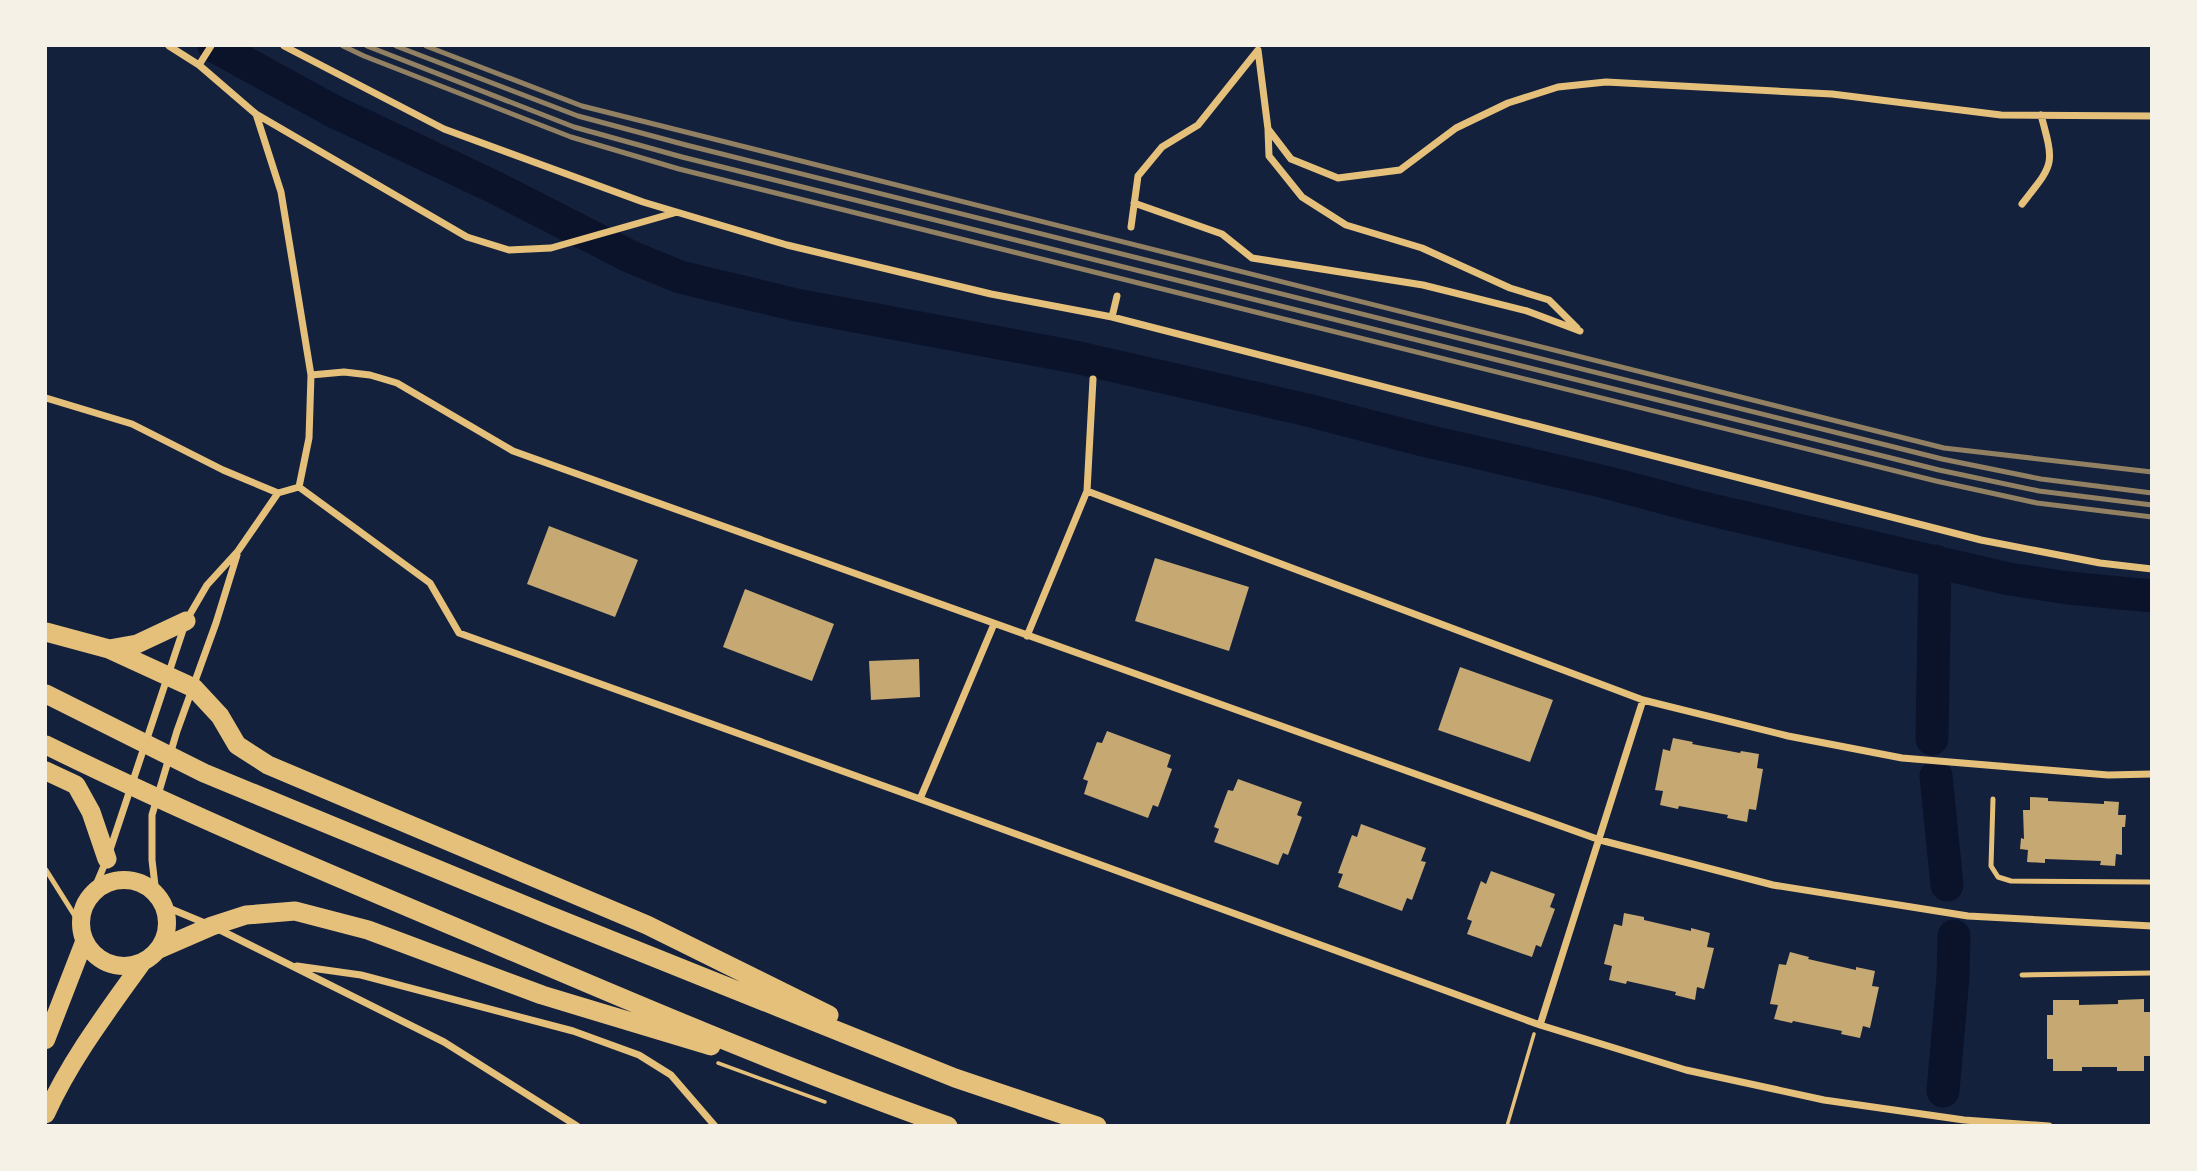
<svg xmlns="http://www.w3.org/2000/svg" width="2197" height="1171" font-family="Figtree,sans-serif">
<rect width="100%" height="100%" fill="#14213d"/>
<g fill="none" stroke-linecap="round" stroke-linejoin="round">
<path stroke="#0b132b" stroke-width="33" d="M214,46L333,111L494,187L631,257L680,277L796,305L1075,357L1303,409L1423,440L1605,482L1699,507L2009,579L2068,588L2152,596
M1932,739L1935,561
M1936,776L1947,885
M1943,1091L1953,977L1954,936"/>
</g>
<path fill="#c6a872" d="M549,526L638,560L615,617L527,584Z
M1155,558L1249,587L1229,651L1135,621Z
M745,589L834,624L812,681L723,647Z
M919,659L920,697L871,700L869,661Z
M1460,667L1553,700L1530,762L1438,730Z
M1107,731L1171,755L1167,767L1172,769L1158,807L1153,805L1148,818L1084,794L1088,781L1083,779L1097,742L1102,743Z
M1673,738L1693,742L1692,744L1740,753L1741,751L1759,754L1757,768L1763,769L1756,810L1749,809L1747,822L1727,818L1728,815L1679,806L1678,809L1660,805L1663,791L1655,790L1663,749L1670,751Z
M1238,779L1302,802L1297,815L1302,817L1288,855L1283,853L1278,865L1214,842L1219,829L1214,827L1228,790L1233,791Z
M2030,797L2048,798V801L2104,804V801L2119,802L2118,815H2126L2125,827H2122V855L2116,854L2115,866L2100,865L2101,861L2045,859V863L2027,862L2028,850L2020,849L2021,838L2024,839L2023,810H2030Z
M1361,824L1426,848L1421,861L1426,862L1412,900L1407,898L1402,911L1338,887L1343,874L1338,873L1352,835L1357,837Z
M1491,871L1555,894L1550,907L1555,909L1541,947L1536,945L1532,957L1467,934L1472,921L1467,919L1481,881L1486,884Z
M1624,913L1644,917V920L1691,931V928L1710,933L1707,947L1714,948L1704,989L1697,987L1695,1000L1675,995L1676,992L1627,981L1626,984L1609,980L1612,966L1604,964L1614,924L1622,926Z
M1790,952L1809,957L1808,959L1856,970V967L1875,971L1872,986L1879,987L1870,1028L1863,1026L1860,1038L1841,1034L1842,1031L1793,1021L1792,1023L1774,1019L1778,1005L1770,1004L1779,964L1786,965Z
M2144,999V1012H2150V1056H2144V1071H2117V1067H2082V1071H2053V1059H2047V1015H2053V1000H2079V1005L2118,1004V1000Z"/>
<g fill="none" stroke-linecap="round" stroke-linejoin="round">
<path stroke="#e5c07b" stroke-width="3.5" d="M718,1063L825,1102
M1507,1126L1534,1034"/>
<path stroke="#e5c07b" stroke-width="5" d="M1993,799L1991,866L1998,877L2011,881L2152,882
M46,870L80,924
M2022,975L2152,973"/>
<path stroke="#e5c07b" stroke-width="7" d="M169,46L199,65L256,114L467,237L509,250L551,248L674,213
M284,46L444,129L643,202L787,245L991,294L1112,317L1981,540L2100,563L2152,569
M199,65L211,46
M1268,130L1269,156L1302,197L1346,225L1422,248L1510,288L1549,300L1577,328
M1134,203L1222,234L1252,258L1423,285L1527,311L1580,331
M2022,204C2054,163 2055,166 2041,115
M1131,227L1138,176L1162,147L1198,125L1258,50L1268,129L1291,159L1338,178L1400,170L1456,128L1508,103L1558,87L1606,82L1832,94L2001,115L2152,116
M1112,317L1117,296
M311,375L344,372L370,375L397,383L513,451L1600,840L1773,885L1968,916L2152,926
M46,398L132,424L223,470L278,493
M299,487L430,583L459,633L920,799
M1087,491L1643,700
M994,624L920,799L1540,1025L1686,1070L1824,1100L1964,1120L2049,1126
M1027,636L1087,491L1093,379
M110,850L186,621L207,585L238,551L278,493L299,487L309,438L311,375L281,192L256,114
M93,892L106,861
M156,894L152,860V815L177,731L216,623L237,555
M164,906L212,926L444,1042L577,1126
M297,966L361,975L573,1031L639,1055L671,1075L715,1126
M1540,1025L1643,700L1788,736L1902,758L2108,775L2152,774"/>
<path stroke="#e5c07b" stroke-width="18" d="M81 923a43 43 0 1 1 86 0a43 43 0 1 1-86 0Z
M46,1040L84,942
M46,1114C71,1059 107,1012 142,963"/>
<path stroke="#e5c07b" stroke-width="19" d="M46,632L109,649L194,688L220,716L237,745L268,765L647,925L829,1015
M109,649L137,644L186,621
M46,694L204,773L546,914L955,1078L1097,1126
M46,745C184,813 325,872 467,932C626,1000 785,1068 948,1126
M46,771L76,785L91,812L107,859
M159,949L212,926L246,915L295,911L368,930L542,995L711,1046"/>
<path stroke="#918062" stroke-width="5" d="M343,46L364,56L571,137L679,169L1936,481L2037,503L2152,517
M367,46L574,127L682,157L1939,470L2039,491L2152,505
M396,46L578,116L686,145L1942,459L2041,479L2152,493
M426,46L582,106L1944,448L2152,472"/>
</g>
<rect width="2197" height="1171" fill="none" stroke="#f6f1e7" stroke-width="94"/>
</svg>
